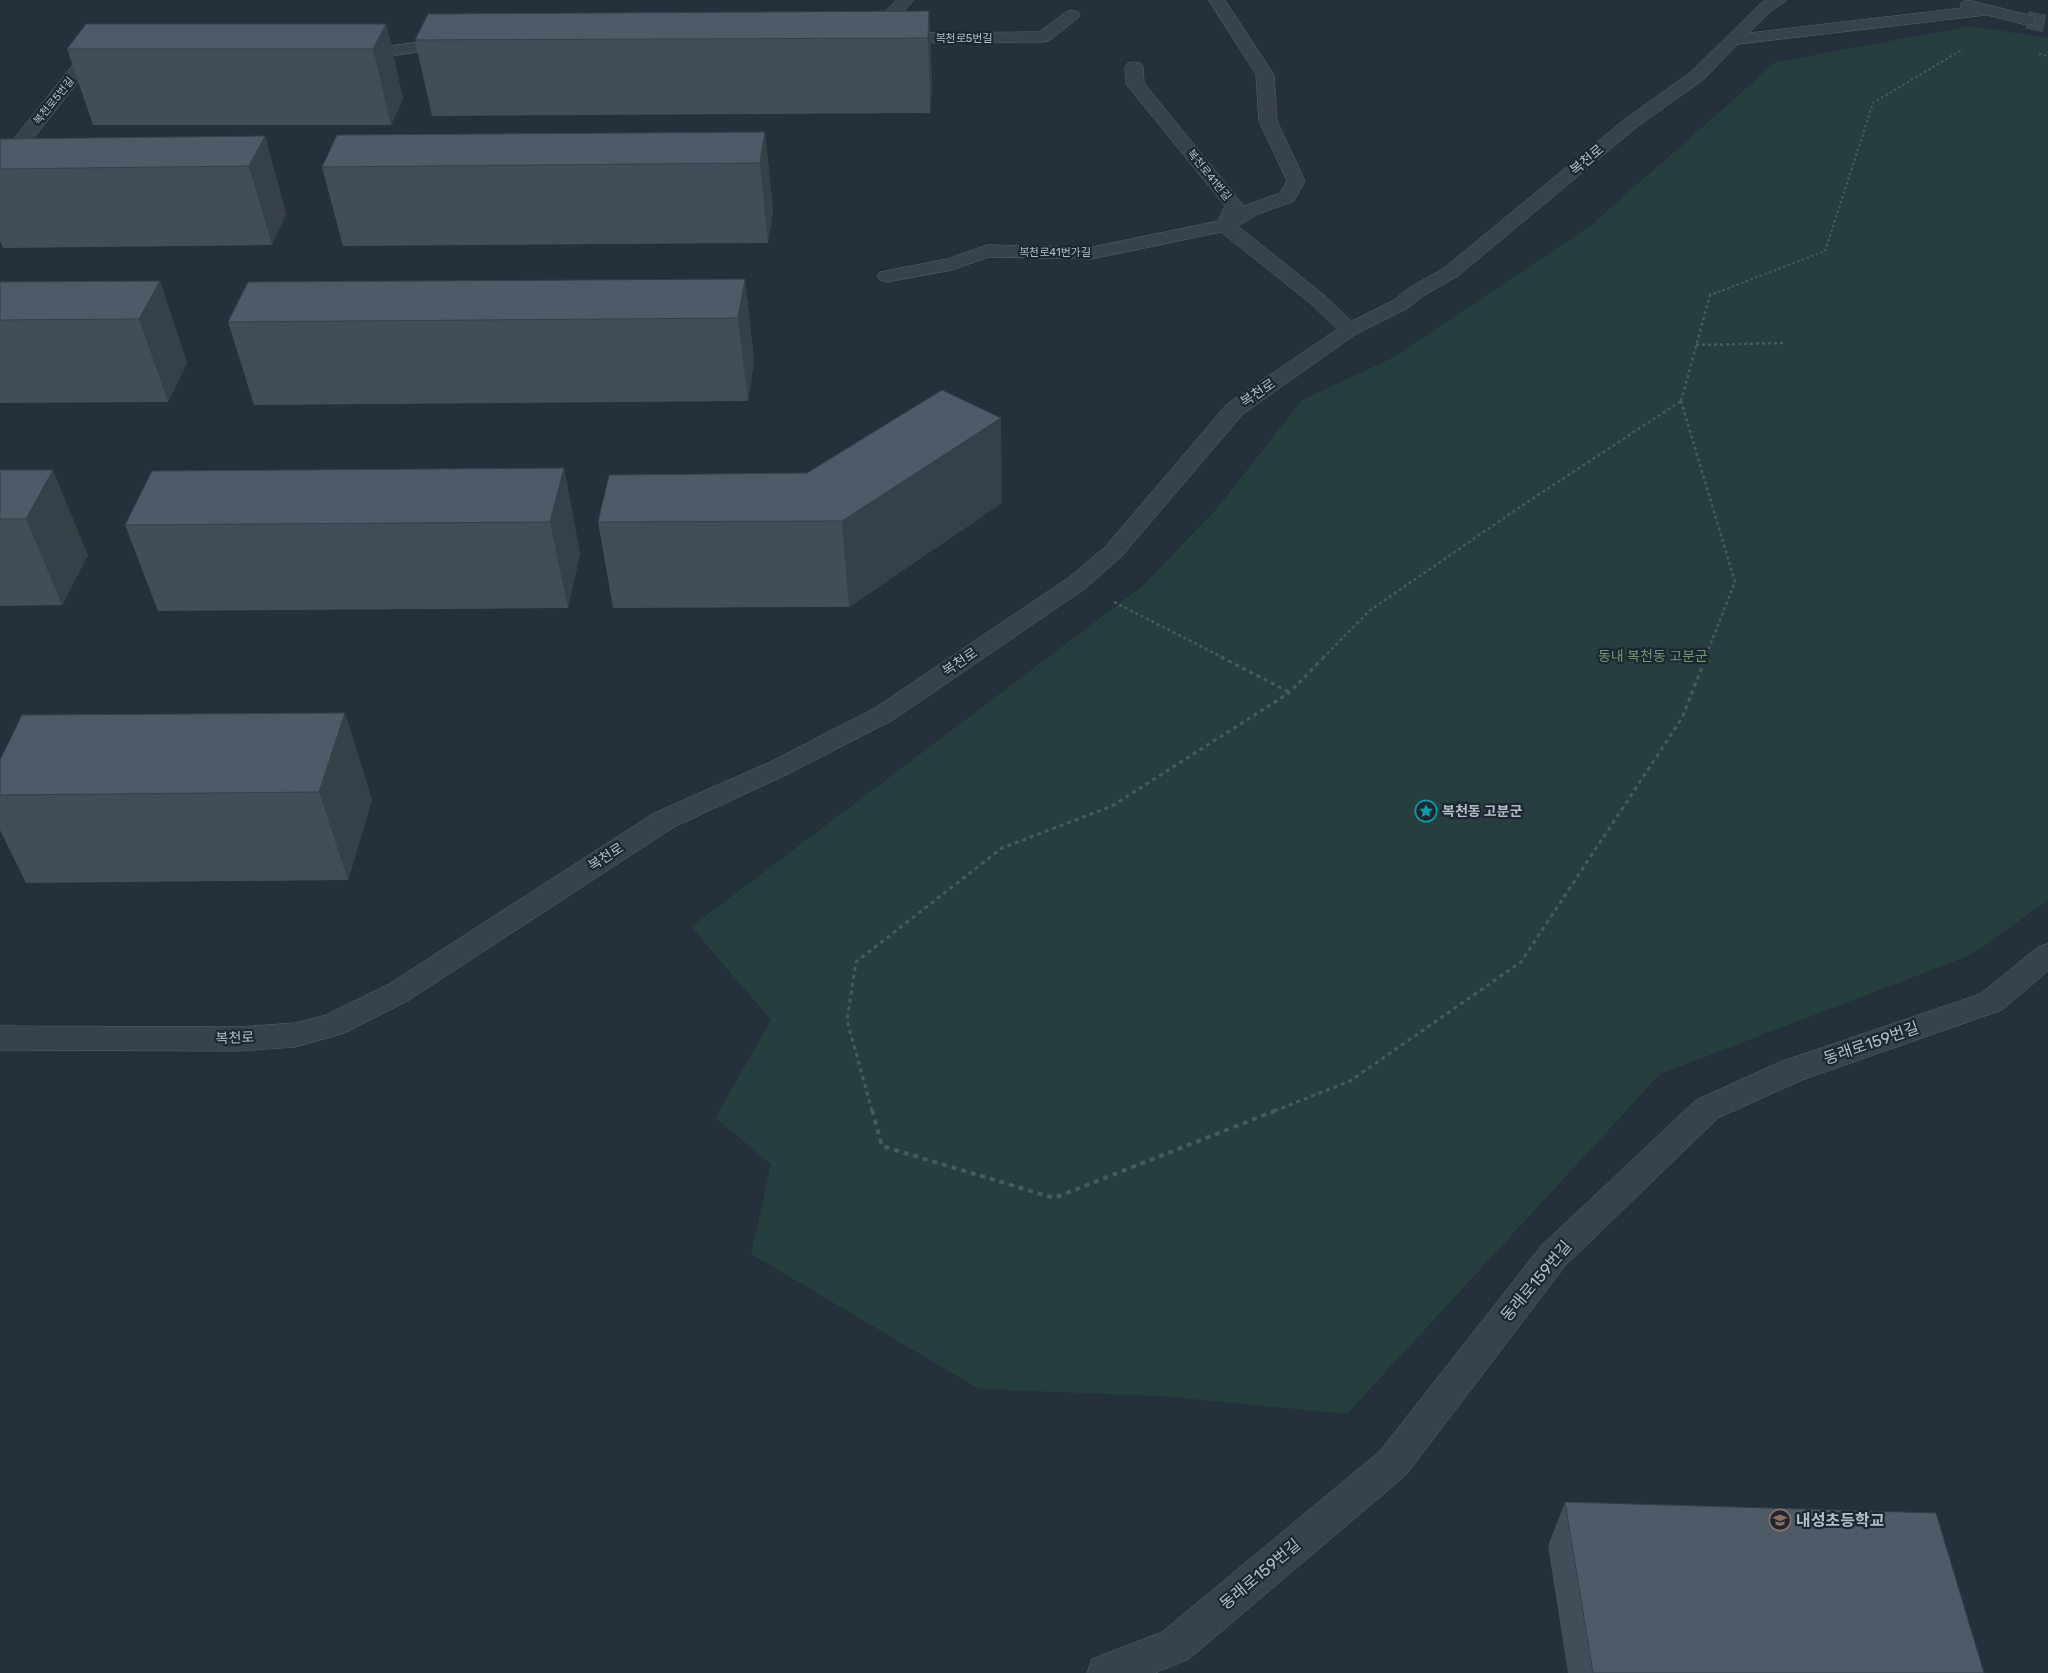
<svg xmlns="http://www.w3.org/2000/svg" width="2048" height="1673" font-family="Rubik,'Noto Sans KR',sans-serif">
<rect width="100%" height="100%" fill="#24303c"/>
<path fill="#273e3e" d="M1970,26L2048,38V900L1971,955L1660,1074L1347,1414L1161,1396L979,1389L751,1254L771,1164L715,1118L771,1020L691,927L1140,588L1214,512L1302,400L1392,358L1590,226L1776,62Z"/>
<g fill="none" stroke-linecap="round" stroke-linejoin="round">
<path stroke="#394551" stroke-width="18" stroke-dasharray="18 9" stroke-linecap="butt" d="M2027,20L2048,24"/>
<g stroke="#56606a" stroke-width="1">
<path id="service" d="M897,0H914L875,42H863L861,38L863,34Z
M1209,0H1225L1274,75L1277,121L1305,181L1294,201L1256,215L1238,226L1324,295L1356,326L1359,330L1356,334L1349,336L1342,334L1310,303L1221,232L1092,259L989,257L952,270L887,282L880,280L877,276L880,272L947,259L987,245L1092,247L1218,221L1225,206L1126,84L1125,67L1128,63L1134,62L1140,63L1143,67L1144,83L1244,206L1280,193L1287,181L1259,121L1256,75Z"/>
</g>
<g stroke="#56606a" stroke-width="1">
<path id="minor" d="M1072,10L1078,12L1080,15L1078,18L1049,41L1043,42L894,43L888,42L886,38L888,34L894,33L1039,32L1066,12Z
M454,37L460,38L462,42L460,46L355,61L349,60L346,56L349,52L355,51Z
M108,54L114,55L117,59L114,63L88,69L7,172L0,174V156L76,61Z
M2048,944V971L2002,1010L1802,1080L1718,1118L1565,1266L1406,1475L1189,1659L1155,1673H1087L1092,1659L1162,1632L1380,1451L1541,1246L1696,1100L1780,1062L1980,994L2038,947Z"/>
</g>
<g stroke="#56606a" stroke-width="1">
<path id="tertiary" d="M1767,0H1787L1771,11L1749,33L1962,8L1960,5L1962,2L1968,0L2033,16L2035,20L2033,24L2027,25L1987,15L1738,44L1703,80L1637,127L1458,276L1423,296L1408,308L1356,334L1243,414L1121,557L1086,588L893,720L788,774L674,827L409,1000L345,1033L295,1047L238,1051L0,1050V1026L238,1027L295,1023L326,1015L389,984L654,813L770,762L875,708L1068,578L1105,547L1227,404L1342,326L1394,300L1409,288L1444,268L1625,119L1691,72L1759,5Z"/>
</g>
<path stroke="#465b5b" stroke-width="2" stroke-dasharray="2.5 2.5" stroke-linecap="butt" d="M2039,54L2048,56
M1713,294L1825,251L1873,103L1963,49"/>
<path stroke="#465b5b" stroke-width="2.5" stroke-dasharray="3 3" stroke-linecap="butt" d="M1696,345L1784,343
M1681,401L1735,582L1705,658
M1681,401L1710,295L1716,293
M1114,602L1224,658
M1323,658L1369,611L1520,507L1681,401"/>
<path stroke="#465b5b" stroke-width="3" stroke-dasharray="4 4" stroke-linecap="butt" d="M1221,657L1289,692
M872,1111L847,1020L856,962L1002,848L1112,806L1289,693L1324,657
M1274,1111L1350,1081L1521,962L1682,718L1706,657"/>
<path stroke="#465b5b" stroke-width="4" stroke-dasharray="5 5" stroke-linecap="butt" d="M872,1110L882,1146L1054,1198L1277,1110"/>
<use href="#service" fill="#38424c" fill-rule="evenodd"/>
<use href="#minor" fill="#38424c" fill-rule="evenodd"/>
<use href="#tertiary" fill="#38424c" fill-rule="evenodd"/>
</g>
<path fill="#414e59" d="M929,11L932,86L930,113L432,116L415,40Z
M386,24L403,99L391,125H93L67,49Z
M765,132L773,210L768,243L343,246L322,167Z
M265,136L286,214L272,245L3,248L0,241V139Z
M745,279L754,361L748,401L254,405L228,322Z
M160,281L187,363L168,402L0,403V282Z
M564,468L580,554L568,608L158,611L125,525Z
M0,470L88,555L62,605L0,606Z
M1002,503L849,607L613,608L598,522Z
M345,713L372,800L348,880L26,883L0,830V760Z
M1565,1502L1984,1673H1568L1548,1546Z"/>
<path fill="#354048" d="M929,11L932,86L930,113L928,38Z
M386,24L403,99L391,125L373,49Z
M765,132L773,210L768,243L760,163Z
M265,136L286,214L272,245L249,166Z
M745,279L754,361L748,401L738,318Z
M160,281L187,363L168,402L139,319Z
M1001,418L1002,503L849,607L842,521Z
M564,468L580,554L568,608L550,522Z
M53,470L88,555L62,605L26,519Z
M345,713L372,800L348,880L319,792Z"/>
<path fill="#4c5b67" stroke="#354048" d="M929,11L928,38L415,40L428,14Z
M86,24H386L373,49H67Z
M765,132L760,163L322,167L337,135Z
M265,136L249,166L0,169V139Z
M745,279L738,318L228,322L248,282Z
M160,281L139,319L0,320V282Z
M942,390L1001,418L842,521L598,522L609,475L807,473Z
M564,468L550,522L125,525L152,471Z
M0,470H53L26,519H0Z
M345,713L319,792L0,795V760L22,715Z
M1565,1502L1936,1513L1984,1673H1593Z"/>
<defs>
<g id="sight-ring" transform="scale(1.125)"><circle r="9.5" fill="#1d2731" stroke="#0f9aa8" stroke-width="1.5"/><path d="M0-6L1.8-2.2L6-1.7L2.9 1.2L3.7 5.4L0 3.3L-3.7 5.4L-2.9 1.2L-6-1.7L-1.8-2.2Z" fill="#0f9aa8"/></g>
<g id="school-ring" transform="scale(1.125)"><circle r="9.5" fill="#1d2731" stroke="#8d6e63" stroke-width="1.5"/><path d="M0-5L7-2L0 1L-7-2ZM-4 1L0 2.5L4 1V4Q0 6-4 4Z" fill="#8d6e63"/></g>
</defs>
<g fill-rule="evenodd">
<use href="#sight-ring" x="1426" y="811"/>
<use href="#school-ring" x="1780" y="1520"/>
</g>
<g text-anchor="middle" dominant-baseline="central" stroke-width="4.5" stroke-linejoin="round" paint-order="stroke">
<g font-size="11" fill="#b3bdc7" stroke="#1d2731">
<text x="964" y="38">복천로5번길</text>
<text transform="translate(54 101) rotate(-51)">복천로5번길</text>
<text transform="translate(1209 175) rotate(51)">복천로41번길</text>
<text x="1055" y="252">복천로41번가길</text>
</g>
<g font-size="14" fill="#b3bdc7" stroke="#1d2731">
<text transform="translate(1587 160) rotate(-40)">복천로</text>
<text transform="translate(1258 393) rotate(-34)">복천로</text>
<text transform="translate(960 662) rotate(-34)">복천로</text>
<text transform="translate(606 857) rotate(-33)">복천로</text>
<text transform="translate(235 1038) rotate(-2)">복천로</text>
</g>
<g font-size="14" fill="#6b9871" stroke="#1d2731">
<text x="1653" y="656">동내 복천동 고분군</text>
</g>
<g font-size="14" font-weight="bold" fill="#b3bdc7" stroke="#1d2731" text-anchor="start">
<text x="1442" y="811">복천동 고분군</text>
</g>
<g font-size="16" fill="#b3bdc7" stroke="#1d2731">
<text transform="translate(1871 1043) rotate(-19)">동래로159번길</text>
<text transform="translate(1536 1281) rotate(-50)">동래로159번길</text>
<text transform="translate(1260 1574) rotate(-40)">동래로159번길</text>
</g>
<g font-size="16" font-weight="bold" fill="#b3bdc7" stroke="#1d2731" text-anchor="start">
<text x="1796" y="1520">내성초등학교</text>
</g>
</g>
</svg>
